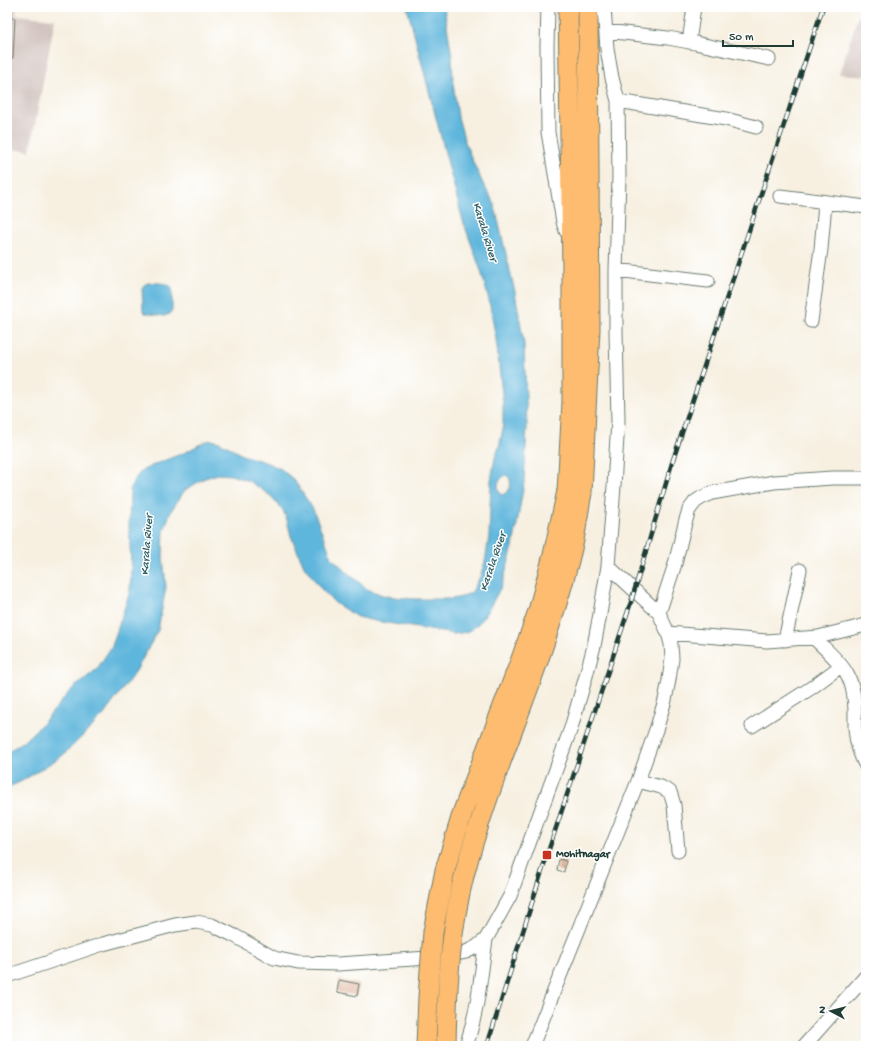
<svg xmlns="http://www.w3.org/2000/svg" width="873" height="1053" font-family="'Gochi Hand',sans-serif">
<rect width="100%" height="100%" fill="#fff"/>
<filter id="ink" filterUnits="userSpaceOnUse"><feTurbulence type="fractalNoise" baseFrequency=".025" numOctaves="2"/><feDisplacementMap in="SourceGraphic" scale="8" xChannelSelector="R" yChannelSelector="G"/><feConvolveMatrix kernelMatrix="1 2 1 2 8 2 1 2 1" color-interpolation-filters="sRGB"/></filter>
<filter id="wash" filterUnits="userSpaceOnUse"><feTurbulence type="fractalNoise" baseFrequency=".012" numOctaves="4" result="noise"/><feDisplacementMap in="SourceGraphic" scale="16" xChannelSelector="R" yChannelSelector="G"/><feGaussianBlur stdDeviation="0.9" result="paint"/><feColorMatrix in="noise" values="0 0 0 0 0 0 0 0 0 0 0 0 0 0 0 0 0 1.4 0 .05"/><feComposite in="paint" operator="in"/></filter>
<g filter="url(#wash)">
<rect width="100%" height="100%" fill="#f7f0e1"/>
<path fill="#cfc0bb" d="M7,7H17L16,15L55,19L30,151L7,149Z
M861,7H866V76L839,74Z"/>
<path fill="#5fb6dc" stroke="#3f7a88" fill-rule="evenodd" d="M407,7H444L452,57L453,83L458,117L465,142L473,162L483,184L494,203L515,292L524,344L527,427L524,483L513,547L502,585L489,609L477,625L467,632L454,634L375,621L357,617L335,603L322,590L304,566L291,536L287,520L283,510L271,496L249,481L231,475L218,474L205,478L185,490L171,511L164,530L163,556L166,587L158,630L136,671L103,716L62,756L22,781L7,788V752L23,742L43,723L71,690L97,669L112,646L130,591L131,567L129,526L130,495V489L133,482L141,471L158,463L186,452L204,442L211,440L217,441L233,449L242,455L265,462L281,469L294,480L313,509L332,558L348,573L367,589L385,596L414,599H451L462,597L472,592L480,577L485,562L489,537L491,480L495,458L499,447L503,429V402L496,339L489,300L481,271L463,221ZM506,475L508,476C513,483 510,492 502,495C495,489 498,479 506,475Z
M148,283C156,283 167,282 172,288V310L170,314L164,316L145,313L143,311L142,288L144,285Z"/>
<g id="blocks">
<path fill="#daab90" d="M7,18H15L13,58H7Z
M559,859L566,861L564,872L557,870Z
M339,980L359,984L357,996L337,992Z"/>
</g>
</g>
<g filter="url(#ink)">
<use href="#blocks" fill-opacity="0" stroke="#6b7c71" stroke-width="1"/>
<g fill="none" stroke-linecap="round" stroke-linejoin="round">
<g stroke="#6b7c71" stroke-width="15">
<path id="minor" d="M548,7L547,46L548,132L563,222L566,231
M606,31L668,38L695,43L769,59
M689,42L694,7
M618,101L726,119L756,127
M780,196L866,207
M616,270L708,281
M811,321L821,249L825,203
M659,613L675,564L685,523L689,510L695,502L701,498L712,493L774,482L832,478H866
M668,633L767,641L818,637L866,625
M814,638C824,648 842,663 848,676C856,693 855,710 855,728C856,741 859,754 866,766
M785,640L800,570
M752,726L811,688L841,666
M638,781L661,787L670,792L674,805L678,851
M7,976L103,944L175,925L196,922L212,925L235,936L274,958L298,963L338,964L443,957L466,952L476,947L486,939L510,896L571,728L586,676L594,646L600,614L608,566L614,486L618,421L616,331V270L619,177L618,101L612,78L607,49L604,7
M466,1046C478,1011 481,975 486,939
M532,1046L638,781L657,727L665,700L669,680L672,659L671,644L668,633L659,613L608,566
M804,1046L866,976"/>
</g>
<g stroke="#6b7c71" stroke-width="21">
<path id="highway" d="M567,491L572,401V269L568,7
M582,493L590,329L588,7"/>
</g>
<use href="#minor" stroke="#fff" stroke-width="13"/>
<use href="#highway" stroke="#fdbc70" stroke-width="19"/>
<g stroke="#1f3d34" stroke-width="4.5">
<path id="rail" d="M487,1046L547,855L631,602L672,463L823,7"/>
</g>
<use href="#rail" stroke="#fff" stroke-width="3" stroke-dasharray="9" stroke-linecap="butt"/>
<g stroke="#6b7c71" stroke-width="21" stroke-linecap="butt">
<path id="highway-bridge" d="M426,1046L428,997L433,932L445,870L463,811L521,659L538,611L553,555L567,491
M446,1046C447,988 450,929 465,872C482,808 507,747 530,684C547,637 563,589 574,540C577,524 579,508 582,493"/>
</g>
<use href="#highway-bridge" stroke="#fdbc70" stroke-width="19"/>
</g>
</g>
<rect fill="#c8321e" stroke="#fff" stroke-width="1.5" x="542" y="850" width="10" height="10" rx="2"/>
<g text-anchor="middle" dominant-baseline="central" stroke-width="3" stroke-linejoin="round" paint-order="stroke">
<g font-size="11" font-weight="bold" fill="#1f3d34" stroke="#fff" text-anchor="start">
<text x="556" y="855">Mohitnagar</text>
</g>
<g font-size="12" font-style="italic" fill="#326166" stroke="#fff">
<text transform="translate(484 232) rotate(73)">Karala River</text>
<text transform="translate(148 545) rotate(-86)">Karala River</text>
<text transform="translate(494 562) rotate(-71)">Karala River</text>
</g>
</g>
<rect width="873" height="1053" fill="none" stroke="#fff" stroke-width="24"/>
<g transform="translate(831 1011) rotate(277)" stroke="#ffffff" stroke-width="3" paint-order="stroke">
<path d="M0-3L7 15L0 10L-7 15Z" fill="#1f3d34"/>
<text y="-6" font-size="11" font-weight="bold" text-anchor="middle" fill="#1f3d34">N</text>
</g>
<path d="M723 40v6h70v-6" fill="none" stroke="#1f3d34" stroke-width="2"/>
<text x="729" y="40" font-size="12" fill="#1f3d34" stroke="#ffffff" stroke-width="3" paint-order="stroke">50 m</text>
</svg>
